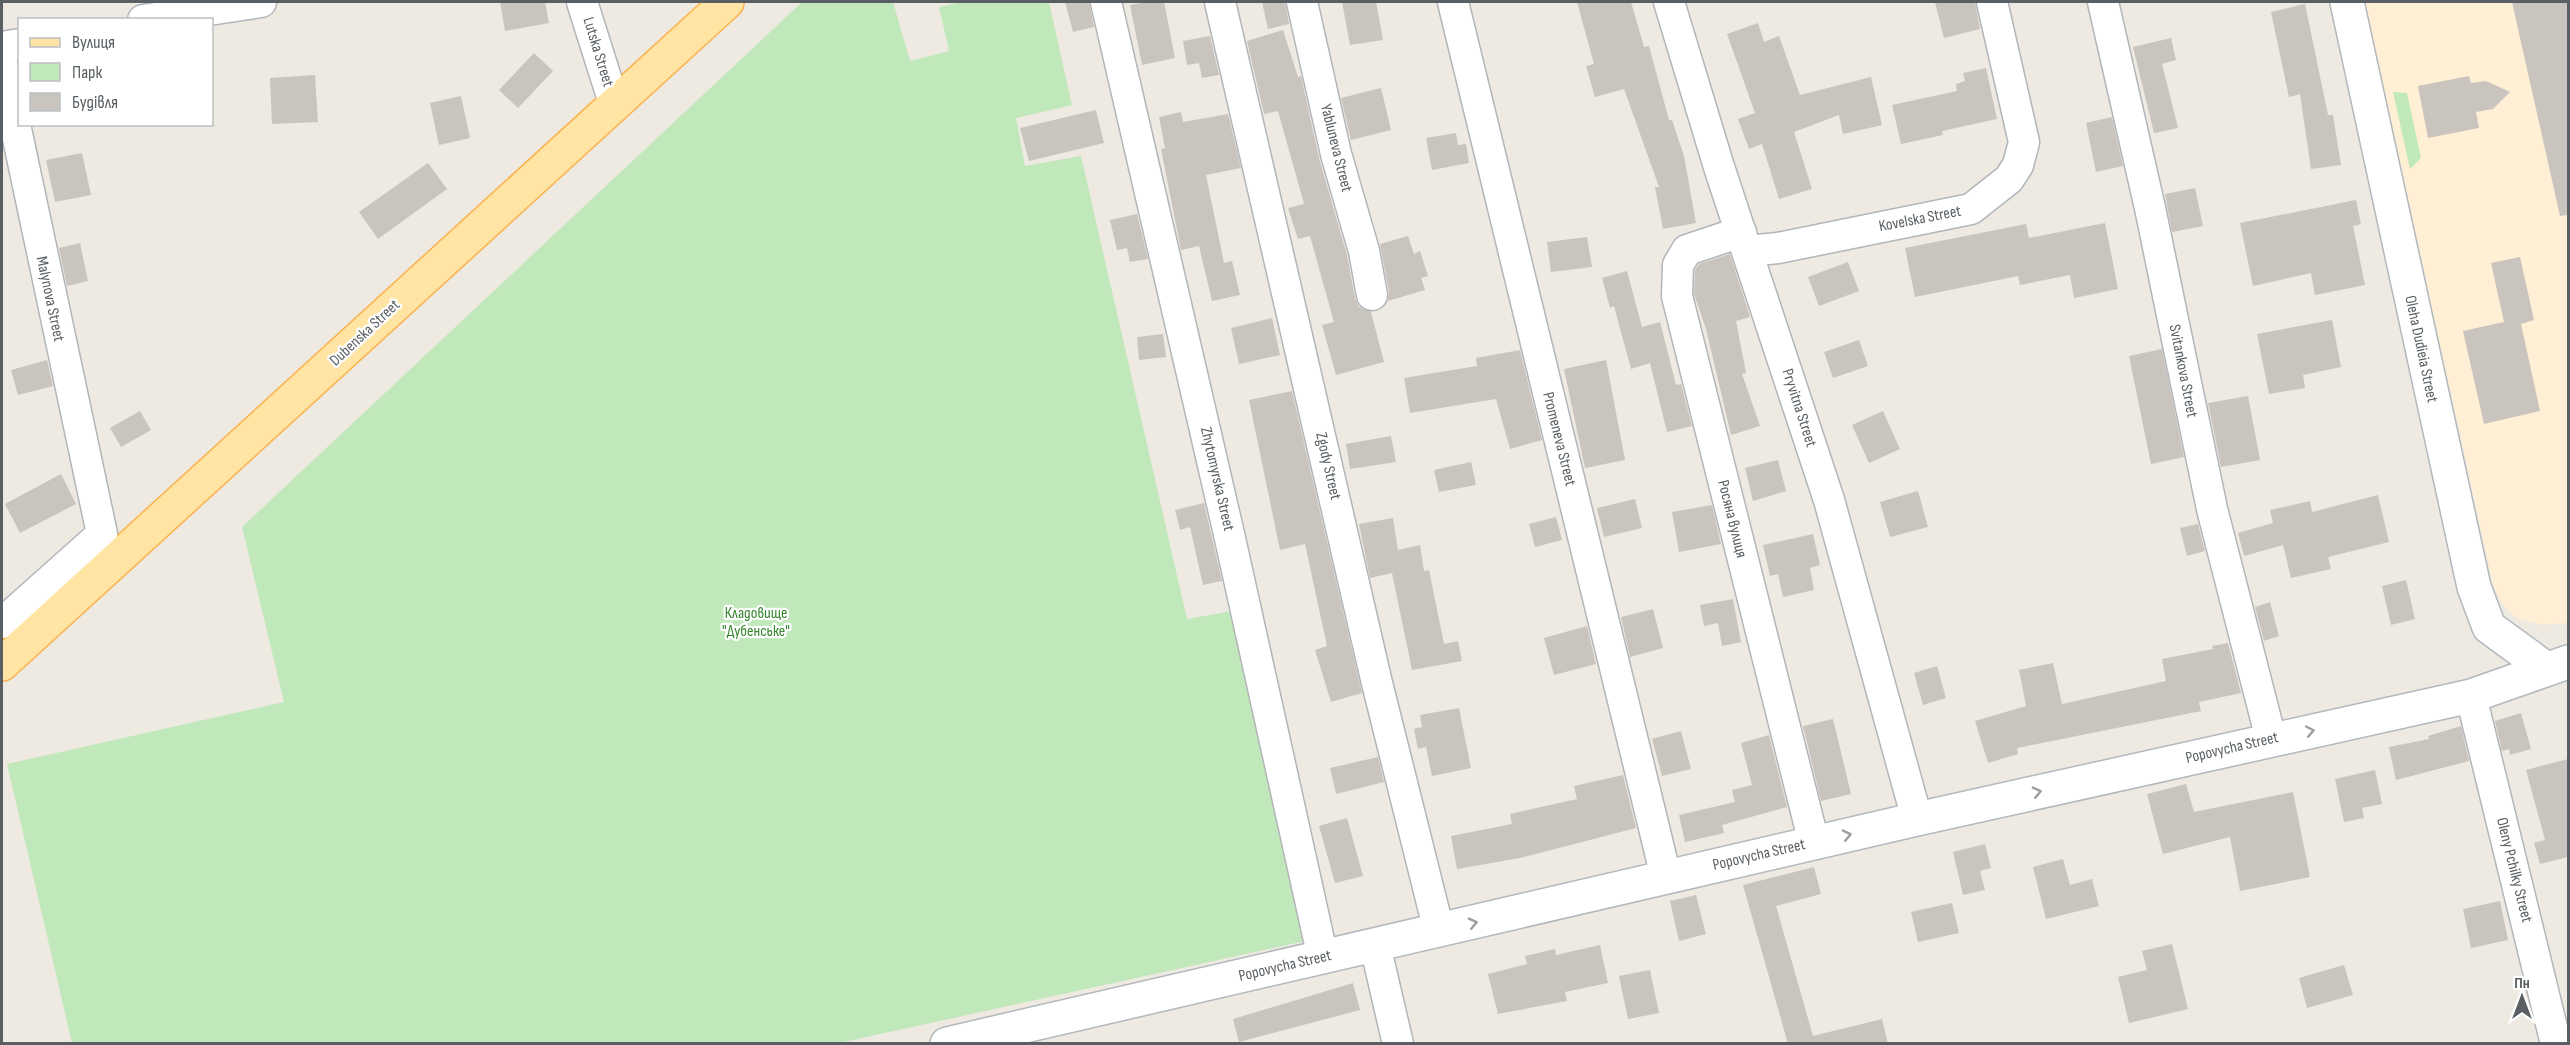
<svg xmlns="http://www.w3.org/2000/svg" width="2570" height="1045" font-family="'Sofia Sans Condensed',sans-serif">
<rect width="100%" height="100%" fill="#eee9e1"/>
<path fill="#ffefd4" d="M2365,2H2568V623L2541,625L2517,618L2502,604L2493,585Z"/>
<path fill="#c1e8bb" d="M802,2H893L910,61L949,51L939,7L963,2H1049L1072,105L1016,118L1025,166L1081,156L1187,619L1243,609L1310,940L839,1043H72L7,764L284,702L242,527Z
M2393,92L2407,93L2421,158L2410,169Z"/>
<path fill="#c9c4be" d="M500,2H545L549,23L505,31Z
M1065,2H1089L1094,27L1073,32Z
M1148,2H1164L1175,58L1142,65L1130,5Z
M1262,2H1285L1289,24L1268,29Z
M1342,2H1376L1383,40L1350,45Z
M1577,2H1631L1644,47L1649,46L1669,120H1672L1684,156L1696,223L1663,229L1655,187H1659L1624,89L1595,97L1586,66L1594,64Z
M1935,2H1975L1980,29L1944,38Z
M2512,2H2568V215L2560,216Z
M2305,4L2328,115H2333L2341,165L2311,169L2300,94L2289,97L2271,12Z
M1758,23L1764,42L1779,36L1800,95L1871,77L1882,125L1843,134L1839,115L1794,132L1812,189L1779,199L1762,144L1749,149L1738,119L1755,113L1727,34Z
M1283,30L1298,77L1301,76L1319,158L1347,255L1355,298L1359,307L1371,312L1384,362L1336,375L1322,325L1334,322L1310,236L1298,239L1288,208L1304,204L1278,111L1264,114L1247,41Z
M1210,36L1219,75L1202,78L1199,63L1187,65L1183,41Z
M2171,38L2176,60L2162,64L2178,128L2154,133L2133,47Z
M534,53L553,71L518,108L499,90Z
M1986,68L1997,119L1942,131L1943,135L1901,144L1892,105L1957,91L1956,84L1965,81L1963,73Z
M315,75L318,122L272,124L270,78Z
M2469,76L2471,83L2486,81L2510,92L2493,109L2476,112L2479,128L2428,138L2418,86Z
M1381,88L1391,130L1351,140L1341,98Z
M461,96L470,138L439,145L430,103Z
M1096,110L1104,143L1029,161L1020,128Z
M1181,112L1183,122L1228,114L1241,168L1206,175L1224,263L1232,261L1240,295L1212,301L1199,246L1181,250L1161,149L1165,148L1159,117Z
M2112,117L2123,166L2096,172L2086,123Z
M1456,133L1458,145L1466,144L1469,163L1432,170L1426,138Z
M82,153L91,195L55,202L46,160Z
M428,163L447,189L378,239L359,212Z
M2195,188L2203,226L2172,232L2165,194Z
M2356,200L2361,224L2353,226L2365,285L2315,295L2311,273L2253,286L2240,223Z
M1137,214L1148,259L1130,262L1127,248L1117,250L1110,220Z
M2105,223L2118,289L2074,298L2070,275L2020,285L2018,276L1915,297L1905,248L2026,224L2029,238Z
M1408,236L1414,254L1420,251L1428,276L1421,278L1425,290L1388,301L1389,292L1380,244Z
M1587,237L1592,267L1551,272L1547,242Z
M80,243L88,281L67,286L59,248Z
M1730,254L1750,317L1736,321L1746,373L1742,374L1760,426L1731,435L1706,329L1694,294L1695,270L1699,264Z
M2520,257L2534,320L2521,324L2540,411L2484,424L2463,331L2504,322L2491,263Z
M1848,262L1859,291L1819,306L1808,277Z
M1627,271L1642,327L1660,322L1676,385L1681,384L1692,426L1667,432L1650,363L1631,369L1614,306L1610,308L1602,278Z
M1272,318L1280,355L1239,364L1231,328Z
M2332,320L2341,367L2303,375L2305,388L2269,394L2257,334Z
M1163,334L1166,357L1139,360L1137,337Z
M1859,340L1868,366L1833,378L1824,352Z
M2162,349L2184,457L2151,464L2129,356Z
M1520,350L1542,440L1510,449L1496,399L1410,413L1404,378L1477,366L1476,358Z
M47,360L53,386L18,395L11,370Z
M1606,360L1625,460L1585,468L1564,369Z
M1292,391L1362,693L1331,702L1315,650L1327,646L1305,544L1280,550L1249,400Z
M2248,396L2260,460L2221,467L2208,403Z
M140,411L151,430L121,447L110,428Z
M1883,411L1900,449L1869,463L1852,425Z
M1391,436L1396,462L1350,469L1346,444Z
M1778,460L1786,491L1753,501L1745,468Z
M1471,462L1476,485L1439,492L1434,470Z
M61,474L76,504L20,533L5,504Z
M1918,491L1928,527L1890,537L1880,502Z
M2378,495L2389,542L2328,557L2331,569L2291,578L2283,545L2244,556L2238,533L2273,523L2270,510L2310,501L2312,512Z
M1635,499L1642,528L1604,537L1597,508Z
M1204,503L1222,581L1203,585L1190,527L1180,530L1175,510Z
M1712,505L1721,544L1679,552L1672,512Z
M1556,517L1562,540L1535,547L1529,524Z
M1393,518L1398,550L1420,545L1424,571L1429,570L1444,644L1458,641L1462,661L1412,670L1392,573L1370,578L1359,524Z
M2198,524L2205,551L2187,556L2180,528Z
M1813,534L1820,565L1810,568L1814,590L1783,597L1778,574L1770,576L1763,545Z
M2406,580L2415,619L2391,625L2382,586Z
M1733,599L1741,642L1722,646L1718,623L1704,626L1700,605Z
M2270,602L2279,636L2264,641L2255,607Z
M1653,609L1663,648L1630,657L1621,617Z
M1587,626L1596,664L1554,675L1544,638Z
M2228,643L2241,693L2199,702L2201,711L2017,748L2018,754L1988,763L1975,721L2026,706L2019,670L2053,663L2062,704L2166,681L2162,659L2213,649L2212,646Z
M1937,666L1946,698L1923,705L1914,673Z
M1459,708L1471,768L1432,776L1426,747L1418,749L1414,729L1422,727L1420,715Z
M2521,713L2531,749L2510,755L2509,749L2502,751L2495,721Z
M1833,719L1851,794L1821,801L1803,726Z
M2461,726L2469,761L2396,780L2389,747L2429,739L2428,736Z
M1681,731L1691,769L1662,776L1652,739Z
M1769,735L1787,807L1722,825L1724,833L1685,842L1679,815L1735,802L1732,790L1752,785L1741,743Z
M1378,757L1384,782L1336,794L1330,768Z
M2568,759V857L2540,864L2534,843L2545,840L2526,770Z
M2375,770L2382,804L2362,808L2364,818L2344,822L2335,779Z
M1623,775L1636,828L1520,858L1457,869L1451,836L1512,824L1510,814L1577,799L1574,786Z
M2186,784L2194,812L2293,792L2310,877L2240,891L2230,837L2163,854L2147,794Z
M1347,818L1363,876L1335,883L1319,826Z
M1985,844L1991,868L1980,871L1985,890L1963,895L1953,852Z
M2063,859L2070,885L2092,879L2099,906L2046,919L2033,867Z
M1814,867L1821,894L1776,906L1813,1036L1882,1019L1888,1044H1788L1743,885Z
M1696,895L1706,934L1679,941L1670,901Z
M2500,901L2508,940L2471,948L2463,909Z
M1952,903L1959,933L1918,942L1911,912Z
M2172,944L2188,1009L2129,1023L2118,977L2147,970L2142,951Z
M1600,945L1608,983L1565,992L1567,1001L1498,1014L1488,974L1527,964L1525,956L1555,949L1556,955Z
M2344,965L2353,995L2307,1008L2299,978Z
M1650,970L1659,1013L1628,1019L1619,976Z
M1353,983L1360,1010L1239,1042L1233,1019Z"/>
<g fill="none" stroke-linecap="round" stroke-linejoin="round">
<g stroke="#b2b6ba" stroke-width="33">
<path id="street" d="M582,2L614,103
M1106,2L1229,534L1323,958
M1220,2L1376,679L1439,931
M1302,2L1336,154L1364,251L1372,295
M1453,2L1666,877
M1669,2L1719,167L1829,500L1917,819
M2103,2L2150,208L2212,509L2271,739
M143,20L261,2
M2,47L20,44
M2,63L102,534L2,623
M1741,232L1687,250L1678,265L1677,296L1814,843
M1747,251L1778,248L1971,209L2009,179L2018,165L2024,142L1992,2
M2471,696L2556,1044
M1375,945L1398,1044"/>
</g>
<g stroke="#b3b8bd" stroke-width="36">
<path id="secondary" d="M2347,2L2474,587L2489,627L2545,668
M947,1044L1917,819L2471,696L2568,662"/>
</g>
<g stroke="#fbb24c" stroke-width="36">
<path id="primary" d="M2,664L727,2"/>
</g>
<use href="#street" stroke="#fff" stroke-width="30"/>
<use href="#secondary" stroke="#fff" stroke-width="33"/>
<use href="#primary" stroke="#ffe4a4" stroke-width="33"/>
</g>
<defs><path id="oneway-chevron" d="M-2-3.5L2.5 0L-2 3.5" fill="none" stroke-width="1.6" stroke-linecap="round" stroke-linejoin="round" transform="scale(1.5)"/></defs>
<g stroke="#9b9fa1">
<use href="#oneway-chevron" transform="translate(2310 731) rotate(-12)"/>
<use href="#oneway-chevron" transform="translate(2037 792) rotate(-13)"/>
<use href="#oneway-chevron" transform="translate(1847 835) rotate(-13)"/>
<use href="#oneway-chevron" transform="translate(1473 923) rotate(-13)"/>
</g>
<g text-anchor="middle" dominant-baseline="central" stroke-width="4.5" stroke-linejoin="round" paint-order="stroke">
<g font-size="16" fill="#595f63" stroke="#fff">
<text transform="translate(598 52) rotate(73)">Lutska Street</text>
<text transform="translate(1336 148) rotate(76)">Yabluneva Street</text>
<text transform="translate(1920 219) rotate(-11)">Kovelska Street</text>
<text transform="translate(50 299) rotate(78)">Malynova Street</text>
<text transform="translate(365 333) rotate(-43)">Dubenska Street</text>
<text transform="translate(2421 349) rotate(78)">Oleha Dudieia Street</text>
<text transform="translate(2183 371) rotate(79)">Svitankova Street</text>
<text transform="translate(1799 408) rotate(72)">Pryvitna Street</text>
<text transform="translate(1559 439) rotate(76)">Promeneva Street</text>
<text transform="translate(1328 466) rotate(77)">Zgody Street</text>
<text transform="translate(1217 479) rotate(77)">Zhytomyrska Street</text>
<text transform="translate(1732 519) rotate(76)">Росяна вулиця</text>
<text transform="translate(2232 748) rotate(-13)">Popovycha Street</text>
<text transform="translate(1759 855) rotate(-13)">Popovycha Street</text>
<text transform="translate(2514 870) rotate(76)">Oleny Pchilky Street</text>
<text transform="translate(1285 966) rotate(-13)">Popovycha Street</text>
</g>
<g font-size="16" fill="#36862e" stroke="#fff">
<text x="756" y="613">Кладовище<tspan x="756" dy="18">"Дубенське"</tspan></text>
</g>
</g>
<rect width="2570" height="1045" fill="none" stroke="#595f63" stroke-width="6"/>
<rect x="18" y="18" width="195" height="108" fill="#ffffff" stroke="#bdbfc1" stroke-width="1.5"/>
<rect x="30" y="38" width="30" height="9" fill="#ffe4a4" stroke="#bdbfc1" stroke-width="1.5"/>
<text x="72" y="48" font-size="18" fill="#595f63">Вулиця</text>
<rect x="30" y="63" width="30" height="18" fill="#c1e8bb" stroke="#bdbfc1" stroke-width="1.5"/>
<text x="72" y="78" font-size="18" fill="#595f63">Парк</text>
<rect x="30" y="93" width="30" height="18" fill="#c9c4be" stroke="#bdbfc1" stroke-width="1.5"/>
<text x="72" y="108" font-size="18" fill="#595f63">Будівля</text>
<g transform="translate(2522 997)" stroke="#ffffff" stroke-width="4.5" paint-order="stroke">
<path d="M0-4.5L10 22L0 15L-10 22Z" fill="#595f63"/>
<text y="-9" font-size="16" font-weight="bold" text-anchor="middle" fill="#595f63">Пн</text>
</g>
</svg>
